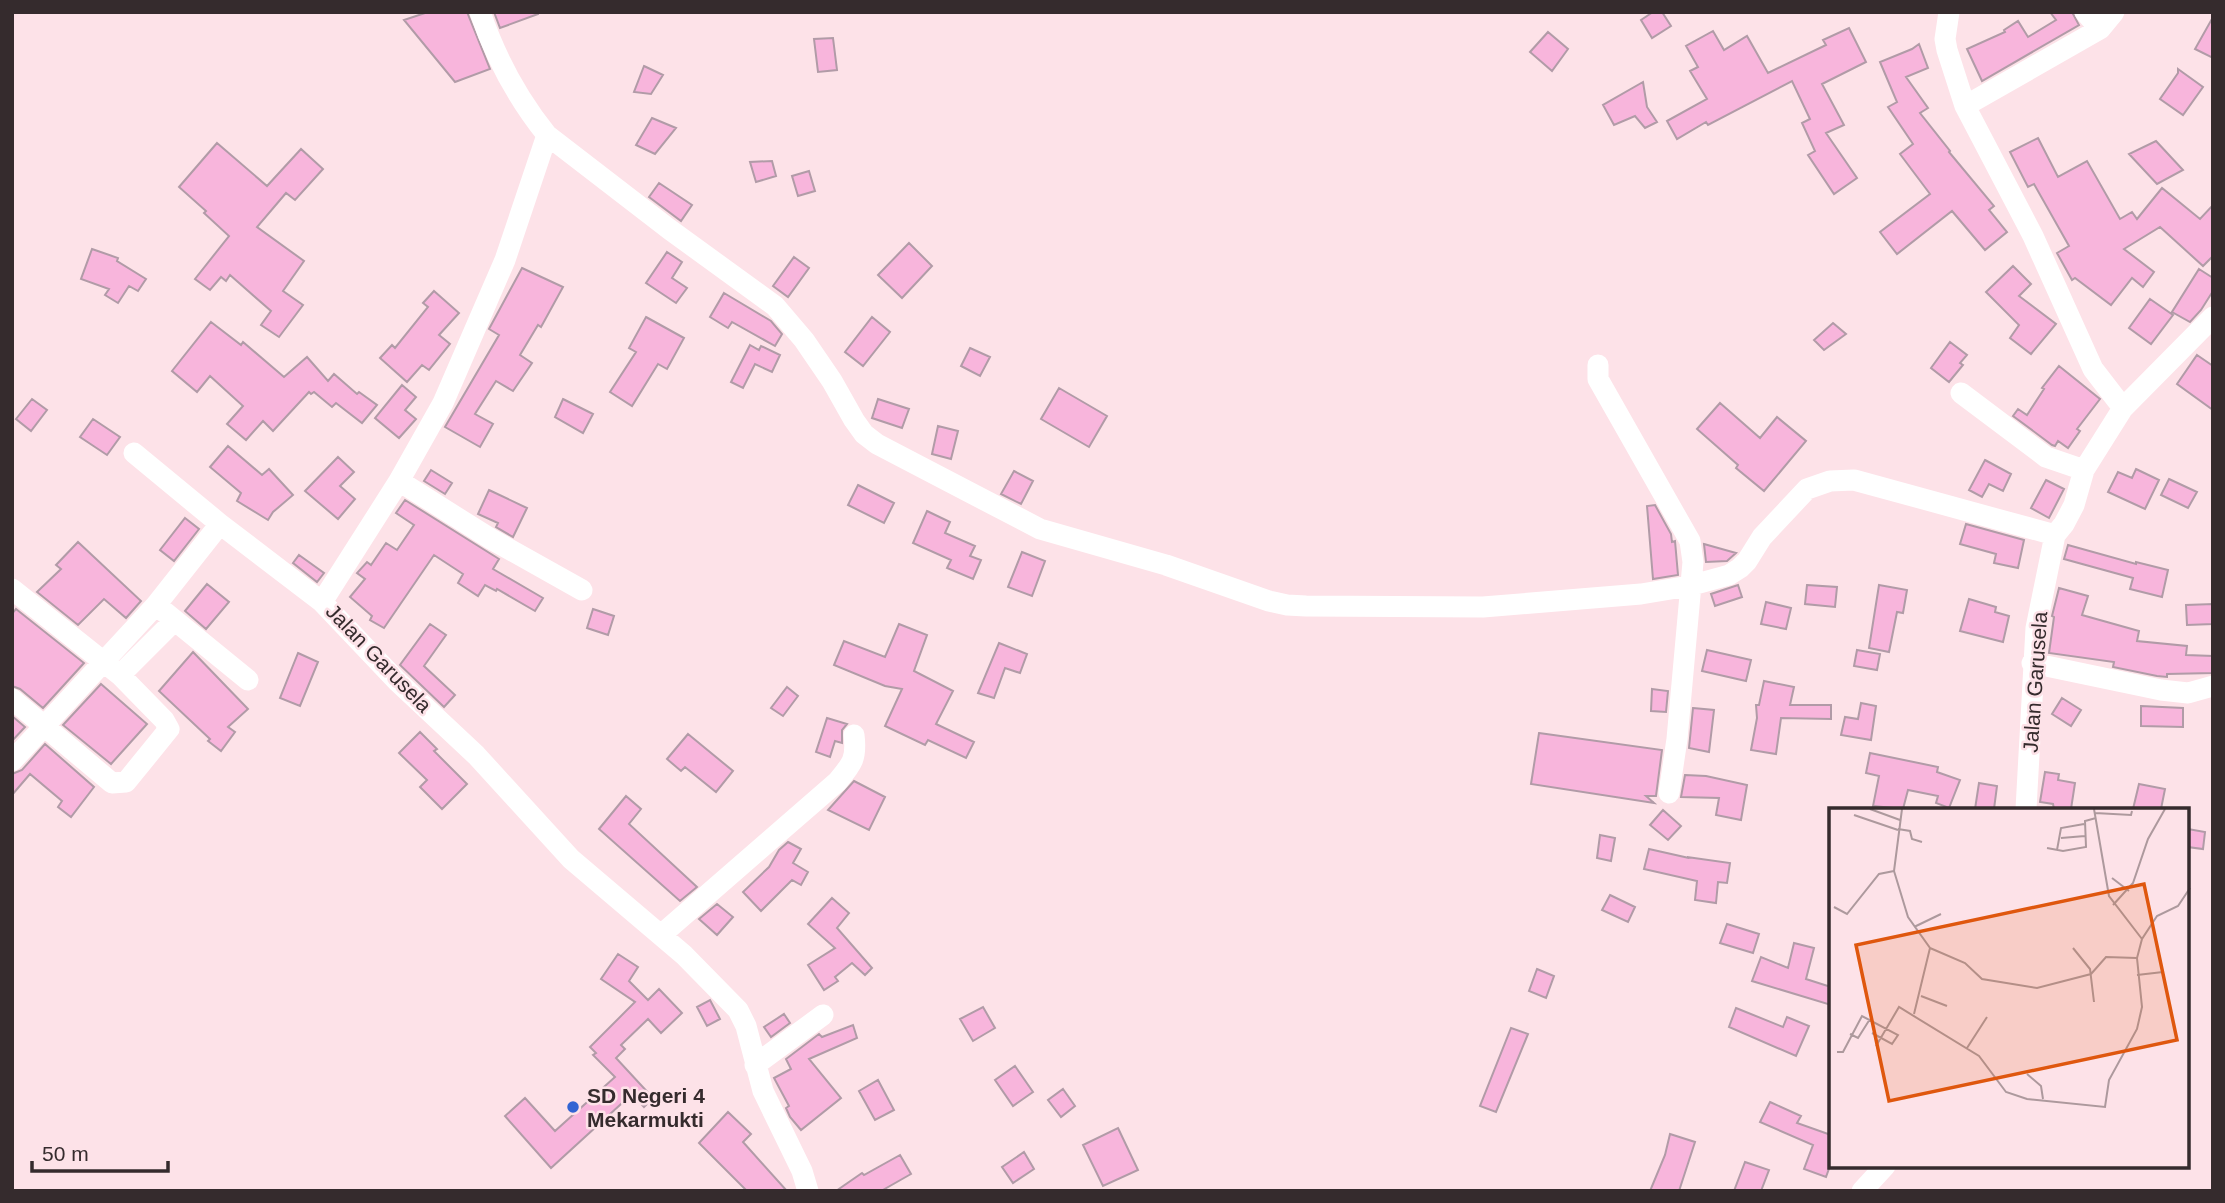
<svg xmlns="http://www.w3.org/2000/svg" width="2225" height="1203" font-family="Helvetica,sans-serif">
<rect width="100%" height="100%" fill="#fde2e8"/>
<path fill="#f8b5dc" stroke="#b19ba7" stroke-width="2" d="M428,12H467L490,69L455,82L404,20Z
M494,12H538V14L500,28Z
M1653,12H1662L1671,26L1652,38L1641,20Z
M2050,12H2072L2079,25L1982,81L1967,49L2005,32L2004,30L2018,21L2028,37L2056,20Z
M2213,17V58L2195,49Z
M1849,28L1866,62L1822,84L1844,125L1826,133L1857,178L1834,194L1808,155L1815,151L1802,123L1810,119L1792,81L1708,125L1706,122L1677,139L1667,121L1707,99L1690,71L1698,67L1686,46L1713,31L1724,50L1747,36L1768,73L1826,45L1823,40Z
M1548,32L1568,49L1552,71L1530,52Z
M833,38L837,70L818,72L814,39Z
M1919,44L1928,68L1906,77L1928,108L1920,113L1950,151L1949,152L1994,206L1989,210L2007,232L1985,250L1952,211L1897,254L1880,232L1930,194L1900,154L1913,144L1888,107L1897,102L1880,62L1912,49Z
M644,66L663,75L651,94L634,92Z
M2178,69L2203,87L2183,115L2160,99L2178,73Z
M1643,82L1647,107L1657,122L1645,128L1635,116L1614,125L1603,105Z
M652,118L676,128L655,154L636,145Z
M2038,138L2058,177L2087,161L2120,219L2132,212L2137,219L2162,188L2200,219L2213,205V256L2203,266L2160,227L2124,249L2154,272L2143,287L2132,278L2111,305L2075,278L2072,280L2057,253L2069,246L2034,184L2028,187L2010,152Z
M2156,141L2183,170L2157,184L2129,154Z
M217,143L267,186L301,149L323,169L295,200L286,193L257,227L304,261L283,291L303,305L279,337L261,325L271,311L230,275L226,281L221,277L210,290L195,279L229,236L204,213L206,211L179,187Z
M772,161L776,176L756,182L750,162Z
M809,171L815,191L798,196L792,176Z
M659,183L692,205L681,221L649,197Z
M909,243L932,266L902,298L878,275Z
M92,249L118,258L117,261L146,279L138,291L129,286L118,303L105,295L109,289L81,279Z
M667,252L682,262L672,278L687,288L676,303L646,283Z
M794,257L809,268L788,297L773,286Z
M2013,266L2031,284L2019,296L2056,324L2031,354L2010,338L2019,325L1986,292Z
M522,268L563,287L541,327L538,325L520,355L532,363L513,391L496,381L475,414L493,424L480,447L445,427L499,335L489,329Z
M2199,269L2213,278V291L2201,310L2190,322L2172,312Z
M434,291L459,313L439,335L450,344L429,370L422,365L407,382L380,358L392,345L395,348L428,307L423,303Z
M724,293L771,321L782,334L775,346L732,322L728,328L710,317Z
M2150,299L2173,315L2151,344L2129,328Z
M646,317L684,338L667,369L658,364L632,406L610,392L636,352L629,348Z
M872,317L890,332L863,366L845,352Z
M211,322L241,345L243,342L284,377L307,357L328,381L334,374L357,394L359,392L377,405L362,423L336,403L332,407L314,392L311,394L309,392L273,431L263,421L246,440L227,424L243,406L210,376L197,392L172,371Z
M1833,323L1846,334L1824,350L1814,340Z
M1950,342L1967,355L1960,363L1963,365L1949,382L1931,368Z
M750,345L759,350L761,346L780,355L772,372L755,364L743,388L731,382Z
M970,348L990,357L980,376L961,366Z
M2197,355L2213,366V410L2177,384Z
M2059,366L2100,399L2077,429L2080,431L2068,448L2058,441L2055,446L2052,445L2013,416L2018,409L2027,415L2044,389L2042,388Z
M402,385L416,397L405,410L416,419L399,438L375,418Z
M1059,388L1107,416L1089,447L1041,419Z
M32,399L47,410L31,431L16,419Z
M563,399L593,414L583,433L555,417Z
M878,399L909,409L902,428L872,418Z
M1720,403L1760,438L1777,417L1806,441L1764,491L1736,468L1738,465L1697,429Z
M93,419L120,437L107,455L80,437Z
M938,426L958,431L951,459L932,454Z
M228,446L262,475L269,469L293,495L273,512L268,520L237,501L241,493L210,467Z
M338,457L354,472L340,486L355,499L338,519L305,491Z
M1985,460L2011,474L2003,491L1989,484L1982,497L1969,490Z
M2136,469L2159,480L2145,509L2108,492L2118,472L2132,478Z
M431,470L452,483L445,494L424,481Z
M1014,471L1033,481L1021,504L1001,494Z
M2169,479L2197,492L2188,508L2161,495Z
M2046,480L2064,489L2049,518L2031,508Z
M858,485L894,503L884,523L848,505Z
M489,490L527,508L513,537L496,527L498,523L478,514Z
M405,500L499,559L493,569L543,598L535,611L497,589L496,591L485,585L478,596L458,583L463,574L434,555L384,628L370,620L372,616L350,597L365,579L357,573L367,562L371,565L386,543L397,550L414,525L396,513Z
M1655,505L1671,534L1672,542L1675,541L1678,575L1653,579L1647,506Z
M927,511L950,522L945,533L975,546L970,556L981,560L973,579L947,568L951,560L913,543Z
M185,518L199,529L174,561L160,550Z
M1966,524L2024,540L2018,568L1994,563L1996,554L1960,544Z
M78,542L141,601L126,618L104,599L78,625L37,592L61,569L56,565Z
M1704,544L1736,553L1727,561L1706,562Z
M2068,545L2136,564V562L2168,570L2162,597L2130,589L2133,578L2064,559Z
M1022,552L1045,561L1032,596L1008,587Z
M299,555L324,573L317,582L293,563Z
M207,584L229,602L206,629L185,611Z
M1738,585L1742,597L1715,606L1711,594Z
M1807,585L1837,587L1835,607L1805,604Z
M1879,585L1907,590L1903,613L1897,612L1889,652L1869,648Z
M2059,588L2088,596L2082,615L2139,631L2137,641L2187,646L2186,655L2213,656V673L2167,674V677L2157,676L2113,667L2114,662L2049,653L2054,617L2052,616Z
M1969,599L1996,607L1995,612L2009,616L2003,642L1960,631Z
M1766,602L1791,608L1786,629L1761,624Z
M2213,604V624L2187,625L2186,605Z
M16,609L84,663L43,708L20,689L12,686V614Z
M593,609L614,616L608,635L587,628Z
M430,624L446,635L424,666L455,695L444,707L400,665Z
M899,624L927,635L914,671L953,691L936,724L974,742L966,758L928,740L925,745L885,726L902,689L885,686L834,665L844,641L885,657Z
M999,643L1027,654L1020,673L1005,668L994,698L978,693Z
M1707,650L1751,660L1746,681L1702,671Z
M1857,650L1880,654L1877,670L1854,666Z
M193,652L248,709L228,727L235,732L221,751L208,741L210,739L159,691Z
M298,653L318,662L300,706L280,698Z
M1764,681L1794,687L1790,705H1831V719L1781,718L1776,754L1751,750L1757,718L1756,705H1759Z
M101,684L147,724L111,764L63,725Z
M787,687L798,696L783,716L771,708Z
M1652,689L1668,691L1666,712L1651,711Z
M2062,698L2081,710L2071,726L2052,714Z
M1861,703L1876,706L1871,740L1841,735L1845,717L1858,719Z
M2141,706L2183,708V727L2141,726Z
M1693,708L1714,710L1709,752L1689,748Z
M12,716L25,727L12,741Z
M827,718L847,724L842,730V743L835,741L830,757L816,752Z
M420,732L437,749L434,751L467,784L442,809L420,787L427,780L399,753Z
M1539,733L1662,750L1656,796H1646L1654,803L1531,784Z
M688,734L733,771L716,792L685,767L681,771L667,759Z
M45,744L94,787L71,817L58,807L62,801L30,774L12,795V774L22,770Z
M1870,753L1938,767L1937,772L1960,780L1949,808L1936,803L1938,796L1908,790L1903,809L1873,806L1879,776L1866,773Z
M2045,772L2059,774L2058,780L2075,783L2071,809H2054L2053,804L2040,802Z
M1685,775L1706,776L1747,785L1741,820L1716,815L1719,798L1681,797Z
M854,781L885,797L869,830L828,810Z
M1979,783L1997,786L1994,809H1975Z
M2139,784L2165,789L2161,809H2133Z
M626,796L641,809L629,824L697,887L680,901L599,829Z
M1663,810L1681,826L1668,840L1650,825Z
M2188,829L2205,832L2203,849L2188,847Z
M1600,835L1615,838L1611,861L1597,858Z
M788,842L801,849L793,863L808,872L801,885L792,880L761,911L743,892L769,867L779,850Z
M1649,849L1689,858L1687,857L1730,863L1727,883L1718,882L1716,903L1695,900L1697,881L1644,869Z
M1610,895L1635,907L1628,922L1602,910Z
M832,898L849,913L837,928L872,968L865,975L852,963L835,977L838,981L824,990L808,965L835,948L808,924Z
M717,904L733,917L717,935L699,919Z
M1727,924L1759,934L1753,953L1720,943Z
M1794,943L1814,948L1806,979L1831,987V1005L1752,981L1761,957L1788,968Z
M618,954L638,967L629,981L648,1000L659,989L682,1013L661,1033L648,1019L621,1045L625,1049L616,1058L653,1098L644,1107L632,1094L551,1168L505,1116L525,1098L555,1131L615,1077L593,1055L596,1053L590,1047L635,1002L601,979Z
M1537,969L1554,976L1546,998L1529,991Z
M710,1000L720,1019L707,1026L697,1007Z
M983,1007L995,1028L973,1041L960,1019Z
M1736,1008L1783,1027L1787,1017L1809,1026L1796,1056L1729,1027Z
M784,1014L790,1023L771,1037L764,1027Z
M853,1025L857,1038L809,1059L841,1098L801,1130L790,1117L786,1108L789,1106L774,1078L791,1069L786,1059L819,1034L822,1037Z
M1511,1028L1528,1034L1496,1112L1480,1106Z
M1015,1066L1033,1092L1013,1106L995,1080Z
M878,1080L894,1110L875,1120L859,1091Z
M1063,1089L1075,1106L1061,1117L1048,1100Z
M1770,1102L1801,1116L1797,1123L1831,1135V1163L1826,1177L1804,1169L1813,1145L1760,1122Z
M728,1112L751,1134L743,1142L787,1191H747L699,1143Z
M1118,1128L1138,1170L1103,1186L1083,1145Z
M1670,1134L1695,1142L1679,1191H1650L1665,1155Z
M1024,1152L1034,1169L1013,1183L1002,1167Z
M900,1155L911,1174L881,1191H836L862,1173L864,1175Z
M1745,1162L1769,1170L1761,1191H1734Z"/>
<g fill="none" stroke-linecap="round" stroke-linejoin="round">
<path stroke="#fff" stroke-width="21" d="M1949,12L1945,39L1947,50L1965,106L2033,236L2093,369L2123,408
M2085,12L2100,29
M1965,106L2100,29L2114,12
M547,135L669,229L775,306L804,340L832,381L854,420L864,434L877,444L1040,529L1166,565L1269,601L1287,605L1306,606L1483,607L1641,594L1689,586L1729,575L1740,568L1747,561L1762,537L1807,489L1830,481L1854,480L2055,535
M1598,365V379L1690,541L1693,562L1677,739L1669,793
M1961,393L2046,457L2084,470
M134,453L220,524
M399,481L491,539L582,590
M12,589L120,675L164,720L169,729L126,782L112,783L12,699
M322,602L399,481L443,403L505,260L547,135C518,99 495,56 480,12
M156,605L248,680
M2032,663L2161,690L2188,693L2213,686
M120,675L174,621
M12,761L156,605L220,524L322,602L397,681L476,755L571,859L684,955L738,1010L746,1026L763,1091L802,1171L808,1191
M2026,809L2036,628L2055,535L2064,524L2074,505L2084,470L2123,408L2213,317
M661,935L837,782C852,764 857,759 854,735
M755,1065L823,1015
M1862,1191L1885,1166"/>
</g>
<circle fill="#3264d3" stroke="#fde2e8" stroke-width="2.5" cx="573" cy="1107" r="7"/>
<g text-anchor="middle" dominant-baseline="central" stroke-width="5" stroke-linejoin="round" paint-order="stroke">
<g font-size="21" fill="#352b2d" stroke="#fde2e8">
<text transform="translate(379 658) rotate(46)">Jalan Garusela</text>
<text transform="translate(2035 682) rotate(-86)">Jalan Garusela</text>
</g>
<g font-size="21" font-weight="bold" fill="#352b2d" stroke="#fde2e8" text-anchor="start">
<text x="587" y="1095">SD Negeri 4<tspan x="587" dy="24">Mekarmukti</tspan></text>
</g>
</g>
<g transform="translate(1829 808)">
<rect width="360" height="360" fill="#fde2e8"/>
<path fill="none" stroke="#ad999d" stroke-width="2" d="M41,1L71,12M73,1L65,63L79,109L101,140L85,206M265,1L280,88L313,131M266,5L302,7L303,3M25,7L69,22M69,21L81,23L83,31L93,34M232,30L256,28M218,40L234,43L257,39L256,13L267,10M228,42L232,20L255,16M283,70L300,83M284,97L304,75L319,31L336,1M5,99L18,106L50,66L65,63M85,119L112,106M101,140L136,155L153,171L208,180L262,166L277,149L308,150M244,140L261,161L265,194M308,167L334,164M92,188L118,198M21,226L29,230L41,211M47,238L70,199L150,248L177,284L198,291L276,299L280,272L308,221L313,199L308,150L313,131L328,108L349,98L361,80M138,240L158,209M8,244H14L33,208L69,227L63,236L43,225M198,266L212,278L214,291"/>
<path fill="#df570e" fill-opacity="0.15" stroke="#df570e" stroke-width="3.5" d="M315,76L348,232L60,293L27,137Z"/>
<rect width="360" height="360" fill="none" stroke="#352b2d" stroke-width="3.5"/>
</g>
<rect width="2225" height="1203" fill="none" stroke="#352b2d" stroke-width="28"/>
<path d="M32 1161v10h136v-10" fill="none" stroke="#352b2d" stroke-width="3.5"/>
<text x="42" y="1161" font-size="21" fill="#352b2d" stroke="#fde2e8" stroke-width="5" paint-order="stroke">50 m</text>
</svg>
